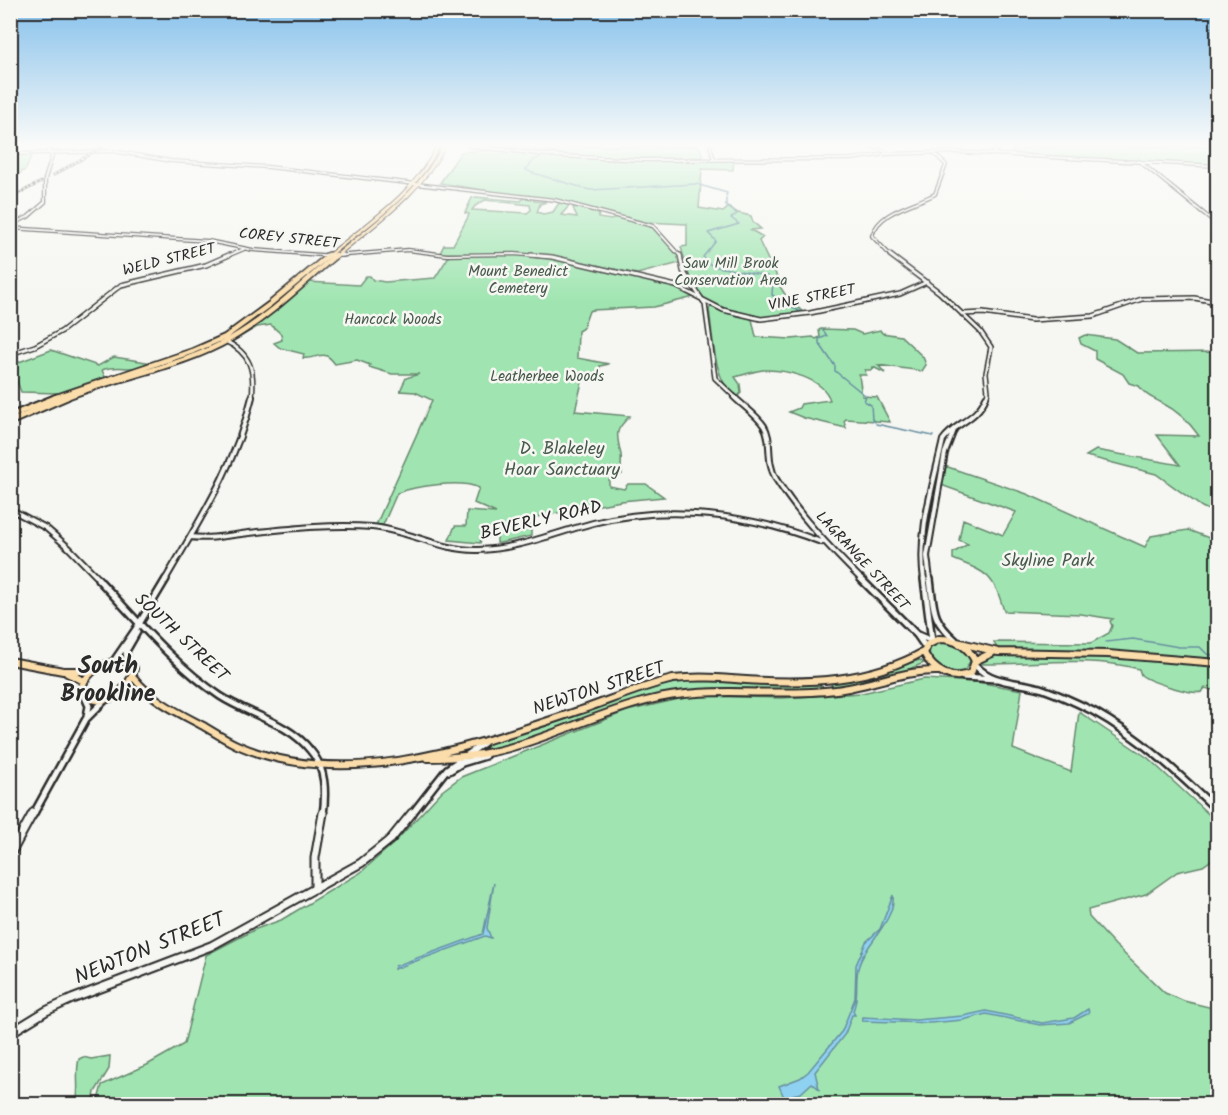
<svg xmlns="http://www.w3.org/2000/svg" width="1228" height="1115" font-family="Kalam,sans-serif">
<rect width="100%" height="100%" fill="#f6f6f2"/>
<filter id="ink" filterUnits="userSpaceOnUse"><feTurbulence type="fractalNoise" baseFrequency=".0167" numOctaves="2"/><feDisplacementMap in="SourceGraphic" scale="12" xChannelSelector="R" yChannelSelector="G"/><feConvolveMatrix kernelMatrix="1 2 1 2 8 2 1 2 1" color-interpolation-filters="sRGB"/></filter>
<g filter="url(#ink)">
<path fill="#a0e5b1" stroke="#66886e" stroke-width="1.5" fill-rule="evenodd" d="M476,146H699L703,157C627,161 552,155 476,146Z
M1004,146H1217V165L1013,155L1011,147Z
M495,150L558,157L642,161L734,160L733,170L702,169L699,208L723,212L729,207L738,213L751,216L753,222L761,229L751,230L763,237L759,241L770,264L774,268L779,285L788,299L803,312L763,318L710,305L691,282L681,247L687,246V224L645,222L556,199L502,193L440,183L461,152Z
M18,154H32L26,169L11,179V157Z
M476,197L521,201L524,198L535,199L534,201L546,202L540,204L537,212L543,214L553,212L559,203L570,205L561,215L577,217L573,208L578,207L599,214L598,218L611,220L615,217L653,228L679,255L680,263L637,274L549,255L440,253L444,245H453L468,217L469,214L465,213L472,198ZM485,200L530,205L531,210L527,213L472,210L475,206Z
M518,255C571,259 647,272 694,297L654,307L592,310L589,311L583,328L578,331L577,358L609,364L600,366L598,375L583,378L575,411L630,416C613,432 617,434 621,455C622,460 620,467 622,474L609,480V486L624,489L628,484H646L664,497L621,501L531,518V536L500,543H497V535L482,536L480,543L449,540L455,526H466L467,511L496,513L474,503L479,488C462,479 416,486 397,493L383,525H376L432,400L415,392L400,391L406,378L419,374H392L369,367L370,365L357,360L335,364C323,347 319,360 303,358L304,354L280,348L274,343L282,340L281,334L271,325L257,327L238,338L308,282L359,285L366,276H370L373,280L385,282L435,278L449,256Z
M711,307L752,319L756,337L791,339L813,337L816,339L820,337L819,330L821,329L853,330L862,334L880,330L882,333L901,336L923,357L926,365L922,371L878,365L885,373L873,367L871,370H865L866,375H859L862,396L877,397L890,422L846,419L844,421L846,428L804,418L789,412L799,408L801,404L830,400C823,378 785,369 763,370C754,371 744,375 735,377L740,384L741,393L738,396C713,387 713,333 709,309Z
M1085,335L1115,339L1137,353L1217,352V514L1202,507L1156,474L1086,456L1096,450L1180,465L1157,435L1199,436C1190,423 1176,410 1162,403C1151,397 1146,396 1139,386L1129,383L1123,374L1095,359V351L1081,344L1079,338Z
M51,350L98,366L114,357L153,363C147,365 139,368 132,368C120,368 114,366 102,370L105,377L58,393L21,392L11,365Z
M945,466L1027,494L1145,547L1151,536L1188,530L1217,541V691L1205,688L1202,692C1192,695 1150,682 1141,675L1139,669C1088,655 1031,665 979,664V661L1000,655L994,642L1091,643L1109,633L1112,626L1110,621L1113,619L1081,614L1004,611C993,574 988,573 953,559V553L968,544L959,540L963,519L1003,535L1016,512L941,485Z
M947,641C957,646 967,649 970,661L965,670C950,676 940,669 929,658L930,647L939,642Z
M920,660L924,663L889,677L835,688L831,685L833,682L880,672Z
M708,679L818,683L822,687L819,689C767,691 715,683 663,694C602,707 545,737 484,751L483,749C498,736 524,731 543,725C597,706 650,682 708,679Z
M924,679L977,682L1022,690L1013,749L1071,772L1079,712L1148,758L1217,822V856L1203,866L1177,872L1146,894L1088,910L1089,917L1115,945L1165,993L1184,1001L1217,1009V1104H1054L1050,1102H1028V1104H97L102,1085L147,1065L184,1044L206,955L256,929L281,920L360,873L394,843L442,791L461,777L627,711L679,699L701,696L781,698L862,693Z
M110,1056L109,1069L95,1092L93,1104H76C80,1090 75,1073 79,1059L83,1057L91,1059Z"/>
<path fill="#8fd1f0" stroke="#678fa1" stroke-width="1.5" d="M494,883L487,928L491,938L485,936L394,969L395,966L483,934Z
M893,895C896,920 866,943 859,965C854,980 860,994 853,1011L855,1015H852L845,1034L815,1072L819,1089L812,1083L801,1093L792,1095L790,1104H787L779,1086L800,1078L808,1072L842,1031L855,998L856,965L866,942L880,929Z
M1088,1009L1089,1013L1069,1023L1040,1025L986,1014L963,1020L930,1023L862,1021L863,1017L916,1020L963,1016L986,1011L1042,1023L1074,1018Z"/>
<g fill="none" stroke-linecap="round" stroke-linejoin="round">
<path stroke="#678fa1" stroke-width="1.5" d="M528,167L534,160L552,152L548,150L549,148L542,146
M527,168L525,169L530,172L590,190L696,184L727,193L726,196
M726,199V206L737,214L731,218L739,224L708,233L716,241L703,257L712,266L767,276L773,281L772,295L799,311
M823,330L827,336L819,339V343L835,366V371L866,396L864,401L871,405L872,419L875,422
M876,424L933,436
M1106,642L1133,639L1179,647H1200L1207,654L1218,656"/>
<g stroke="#2b2b2b" stroke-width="4.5">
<path id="secondary-far4" d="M469,146L557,156L644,160L851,159L887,154L954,152L1218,166
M710,146L714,159
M872,146L886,152
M10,154L113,151L171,161L268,167L555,200L653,226L681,257
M992,154L1001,146
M1139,161L1218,225
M10,225L28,217L45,202V179L52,156L48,151L49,146
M10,228L208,241L253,250L335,256L408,250L447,255L514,254L550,257
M225,257L244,249
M892,257L872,236C878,211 915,205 935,194L946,165L933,152"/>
</g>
<g stroke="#2b2b2b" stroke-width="6">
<path id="secondary-far3" d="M326,255H343
M531,255L552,257L676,286L723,310L761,319L810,313L900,294L927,282
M680,255L683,271L705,304L715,378L736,398
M890,255L939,292L980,331L991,347L986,373L988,392L986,398
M962,314L983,313L1032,320L1093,316L1142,299L1194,298L1218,302
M225,341C251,353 255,371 252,398
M10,354L35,346L62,331L121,285L206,265L229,255"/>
</g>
<g stroke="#2b2b2b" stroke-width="8">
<path id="secondary-far2" d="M734,397C743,406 757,415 764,426C773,440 765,460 776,479C800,517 831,549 862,580
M10,509L44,527
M46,528L69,548L100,580
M190,537C213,540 235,534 258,532C295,528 334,524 372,527C408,530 441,551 478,550C518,549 555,533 593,523C669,504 749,514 821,542
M165,580C199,521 236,465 252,397
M924,580C917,533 933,486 943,440C956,422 977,420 986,397
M930,580L927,556L945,453L954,430"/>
</g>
<g stroke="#2b2b2b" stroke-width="10">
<path id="secondary-far1" d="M98,579C136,619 174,665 220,696C249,715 288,722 310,750C326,768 326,792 323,815
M861,579L917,635L926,648
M930,579C934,609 931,619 955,640
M918,635L932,641L924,579
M114,661L136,629L166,579
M127,662L126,651L137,632
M975,665C993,685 1019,681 1043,689C1060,695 1077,703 1093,711C1140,737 1179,774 1218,811
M963,677L996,679
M84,695L89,706L87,716
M449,771L462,763L485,756
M33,815L86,719L104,701
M411,815L447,769L484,743"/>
</g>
<g stroke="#2b2b2b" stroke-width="11">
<path id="secondary" d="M10,855L33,813
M315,889V858L323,813
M10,1033L46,1011L72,999L211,946L361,863L391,839L412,813"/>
</g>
<g stroke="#2b2b2b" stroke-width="10">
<path id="primary" d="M939,639C955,639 968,646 975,661L971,673C952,682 933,671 924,653L927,645Z
M957,642L998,652L1108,654L1218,663
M10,661L63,671H92
M119,661L127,662L134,668C131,694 91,716 82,686C89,670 102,664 119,661Z
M975,661L992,653
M67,673L84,681
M134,678C151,700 181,714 205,727C215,733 226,740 237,745C349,794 478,744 587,708C615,698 643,686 673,679C698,676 722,678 746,680C809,684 870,682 925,651
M123,692L145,690
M427,758C456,758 485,755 512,747C558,734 600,713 646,701C708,684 772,698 836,690C871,686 902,670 938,671"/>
</g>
<g stroke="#2b2b2b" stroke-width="5">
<path id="highway-far2" d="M327,257C367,224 416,194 438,146
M335,257C375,223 420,194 444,146"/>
</g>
<g stroke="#2b2b2b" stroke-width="8">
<path id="highway-far1" d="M54,398L193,351L225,337L270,304L329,255
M64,398C118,376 181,368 232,338C270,316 303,283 336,255"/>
</g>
<g stroke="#2b2b2b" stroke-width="9">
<path id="highway" d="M10,416L57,397
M10,422L67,397"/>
</g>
<use href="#secondary-far4" stroke="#f6f6f2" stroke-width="2"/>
<use href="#secondary-far3" stroke="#f6f6f2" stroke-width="3"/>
<use href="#secondary-far2" stroke="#f6f6f2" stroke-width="4"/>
<use href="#secondary-far1" stroke="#f6f6f2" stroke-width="5"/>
<use href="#secondary" stroke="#f6f6f2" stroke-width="7"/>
<use href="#primary" stroke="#fbddab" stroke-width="6"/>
<use href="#highway-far2" stroke="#fbddab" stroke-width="3"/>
<use href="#highway-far1" stroke="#fbddab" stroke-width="4.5"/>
<use href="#highway" stroke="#fbddab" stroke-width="5"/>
<g stroke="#2b2b2b" stroke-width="3">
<path id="rail" d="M54,175L104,146
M10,198L41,182"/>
</g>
<use href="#rail" stroke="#f6f6f2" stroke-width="1.5" stroke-dasharray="2" stroke-linecap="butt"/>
</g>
</g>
<linearGradient id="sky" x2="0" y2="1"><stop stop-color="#84c0eb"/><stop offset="0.48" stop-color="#fbfbf9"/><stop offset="1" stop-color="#fbfbf9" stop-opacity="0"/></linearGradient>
<rect width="1228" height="302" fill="url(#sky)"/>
<g text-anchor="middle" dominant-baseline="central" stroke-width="5" stroke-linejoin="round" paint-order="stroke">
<g font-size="15" fill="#2b2b2b" stroke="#f6f6f2">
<text transform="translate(289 239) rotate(6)">COREY STREET</text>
<text transform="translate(169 260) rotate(-14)">WELD STREET</text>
<text transform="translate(812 298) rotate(-11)">VINE STREET</text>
<text transform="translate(862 561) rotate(47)">LAGRANGE STREET</text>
</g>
<g font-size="15" fill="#485a4c" stroke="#f6f6f2">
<text x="731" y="264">Saw Mill Brook<tspan x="731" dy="17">Conservation Area</tspan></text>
<text x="518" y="272">Mount Benedict<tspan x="518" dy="17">Cemetery</tspan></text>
<text x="393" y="320">Hancock Woods</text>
<text x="547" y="377">Leatherbee Woods</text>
</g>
<g font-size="18" fill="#485a4c" stroke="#f6f6f2">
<text x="562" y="449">D. Blakeley<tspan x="562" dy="21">Hoar Sanctuary</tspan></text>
<text x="1048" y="561">Skyline Park</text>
</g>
<g font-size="18" fill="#2b2b2b" stroke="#f6f6f2">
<text transform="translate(541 521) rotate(-13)">BEVERLY ROAD</text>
<text transform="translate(181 638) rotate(43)">SOUTH STREET</text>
<text transform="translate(599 689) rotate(-18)">NEWTON STREET</text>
</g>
<g font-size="21" fill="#2b2b2b" stroke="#f6f6f2">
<text transform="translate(150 949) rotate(-22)">NEWTON STREET</text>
</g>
<g font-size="24" font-weight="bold" fill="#2b2b2b" stroke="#f6f6f2">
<text x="108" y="666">South<tspan x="108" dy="28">Brookline</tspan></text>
</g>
</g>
<rect width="1228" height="1115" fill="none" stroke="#f6f6f2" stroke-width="36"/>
<rect x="18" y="18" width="1192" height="1079" fill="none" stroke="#2b2b2b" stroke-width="2" filter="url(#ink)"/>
</svg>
